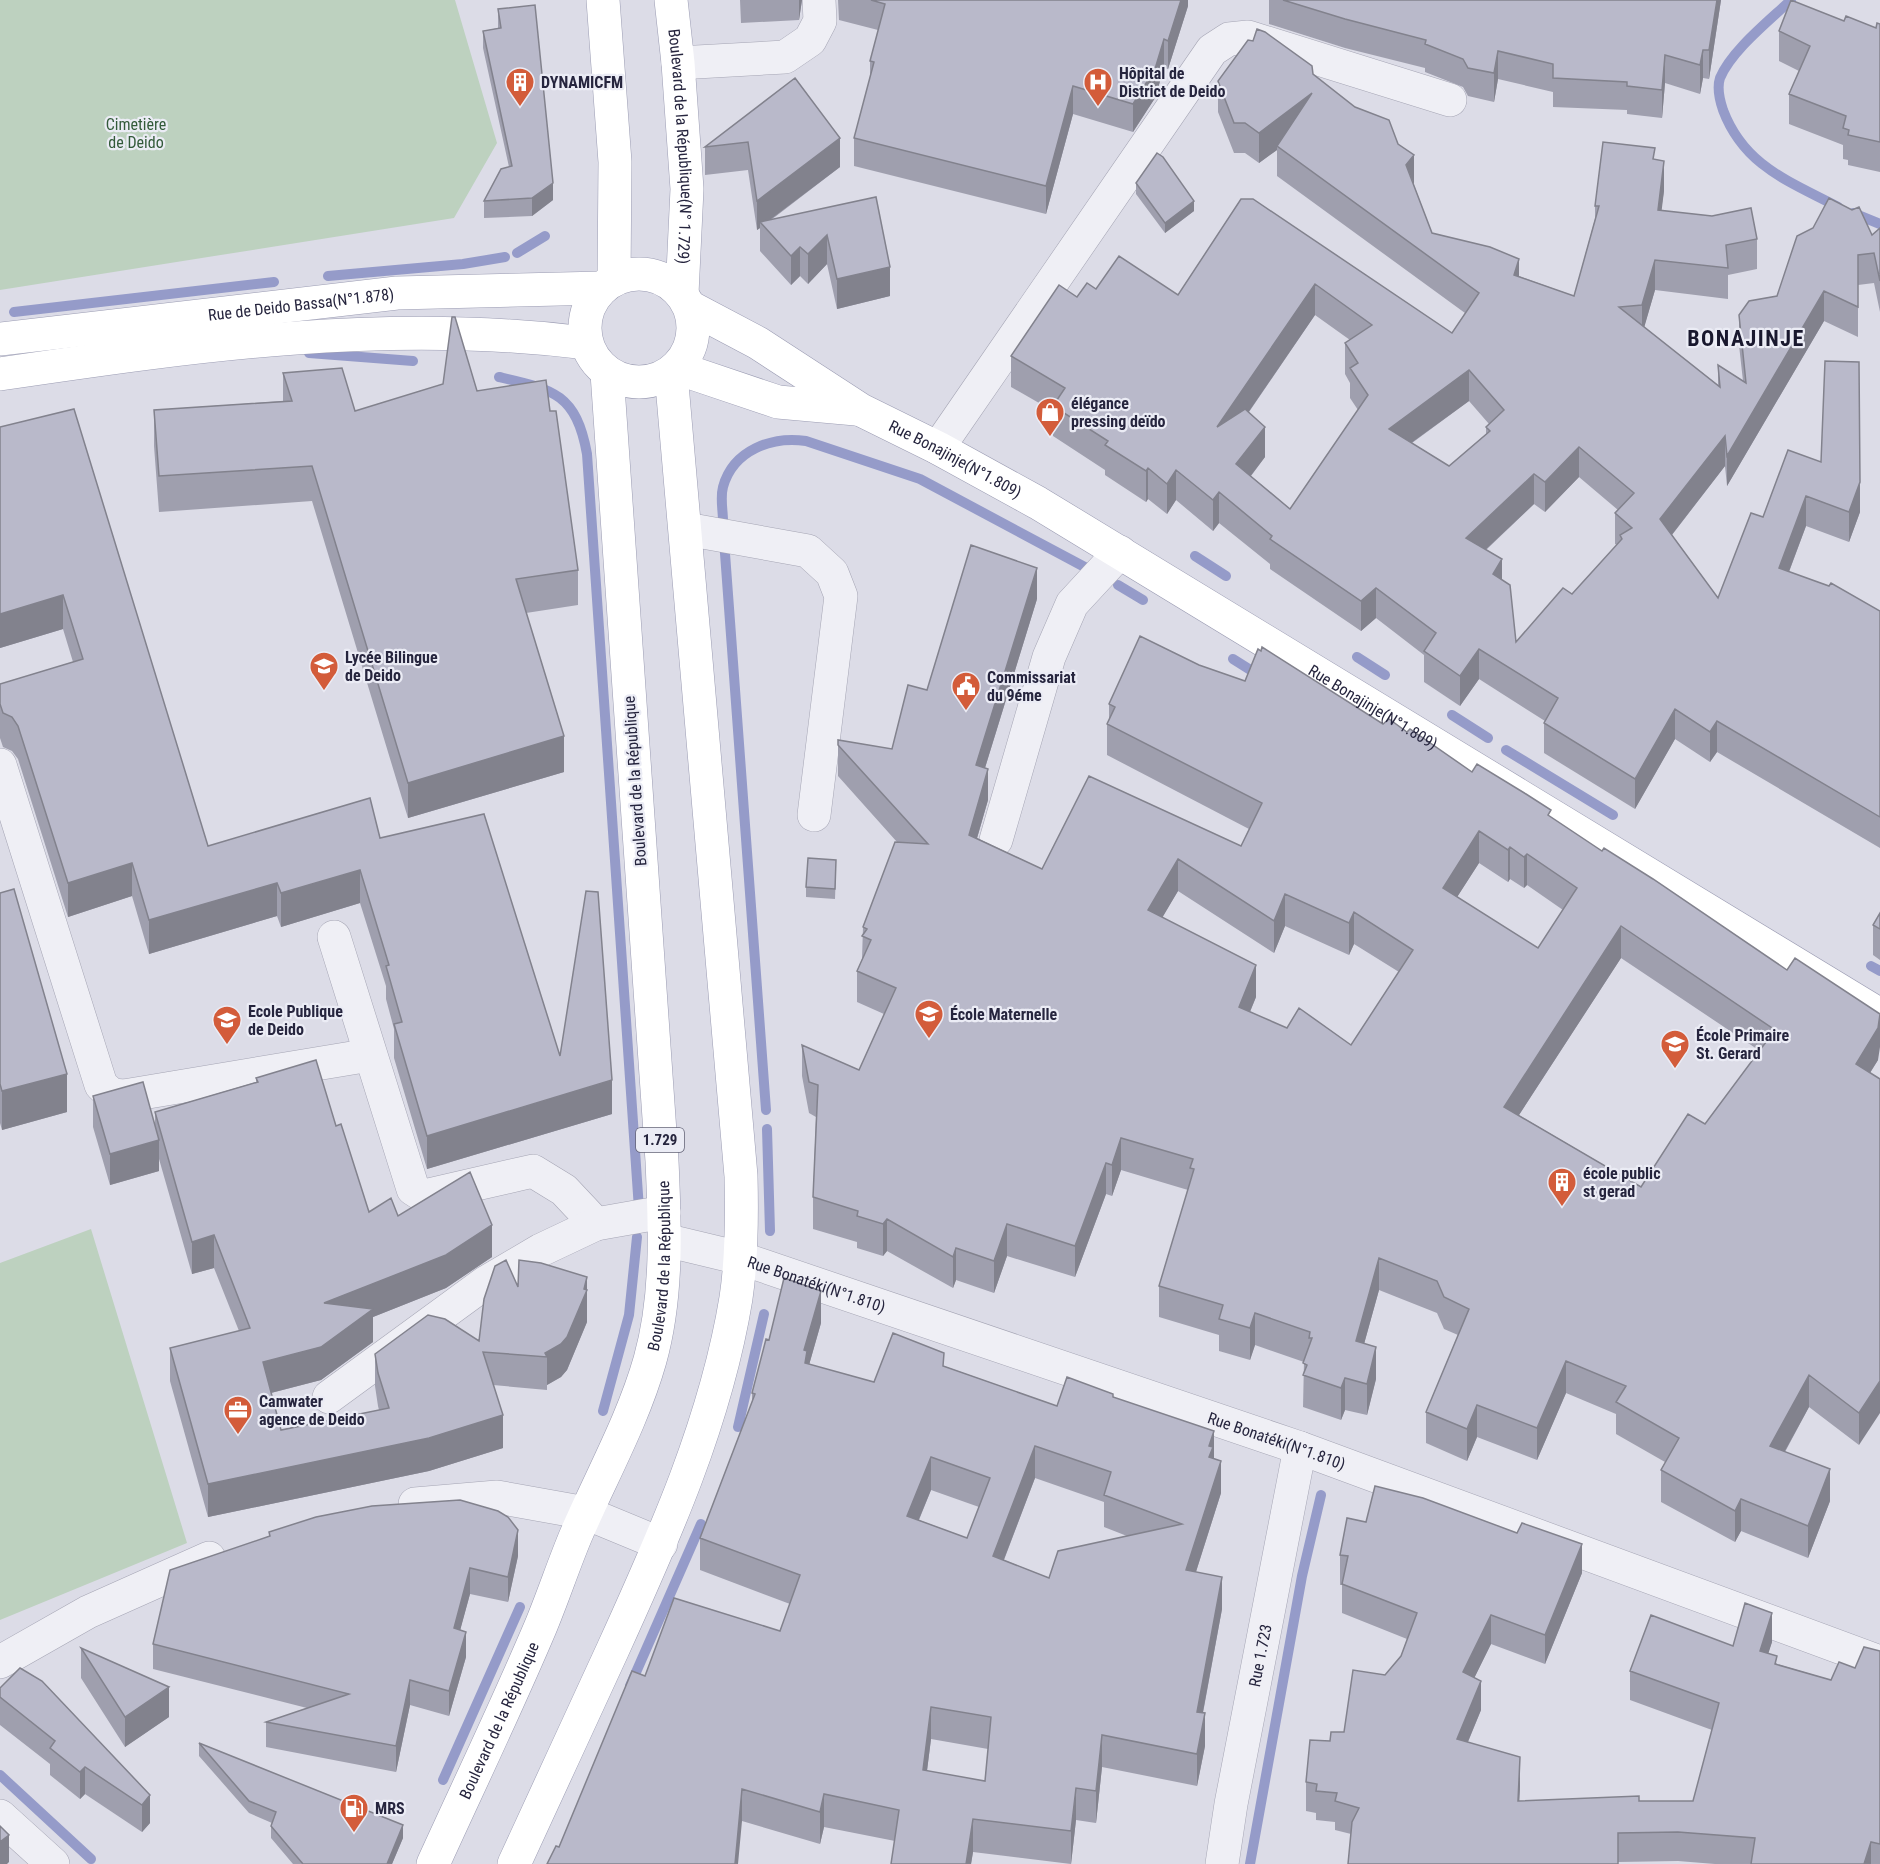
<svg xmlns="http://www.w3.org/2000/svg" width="1880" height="1864" font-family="'Roboto Condensed',sans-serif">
<rect width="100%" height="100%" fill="#dcdce7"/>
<path fill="#bdd1bf" d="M0,0H455L497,143L454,218L0,290Z
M91,1229L187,1543L0,1620V1263Z"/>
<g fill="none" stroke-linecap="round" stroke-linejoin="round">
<path stroke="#959bc9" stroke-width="10" d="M1791,0C1769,21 1732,50 1720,78C1717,87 1720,101 1723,110C1744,166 1789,181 1838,207
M1853,213L1880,224
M517,253L545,236
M328,276L463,264L505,257
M14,312L274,282
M309,353L413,361
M499,377C552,389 576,393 587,454L639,1209
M723,521C723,510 720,498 723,487C733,450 772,436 806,441L920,479L1094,572
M724,540L766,1110
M1195,556L1226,576
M1118,585L1143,600
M1357,657L1385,675
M1233,659L1260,676
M1452,715L1488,738
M1506,750L1613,815
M1871,966L1880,971
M767,1129L770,1231
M603,1411L629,1315L637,1237
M738,1427L764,1314
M630,1686L701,1524
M0,1775L91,1859
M443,1780L520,1607
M1250,1864L1302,1576L1321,1495"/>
<g stroke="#a5a5b4" stroke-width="34">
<g id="minor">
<path d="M678,63L785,57L810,40L820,21L819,0"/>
<path d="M938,448L1212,50L1229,39L1248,37L1450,100"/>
<path d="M686,529L808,551L832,573L841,596L814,815"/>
<path d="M0,765L101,1085L112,1095L124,1096L370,1055"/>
<path d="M996,840L1049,657L1072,604L1120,552"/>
<path d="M334,937L413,1189L424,1196L533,1171L564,1190L596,1224"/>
<path id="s1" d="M665,1240L740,1258L1300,1448L1880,1662"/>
<path d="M329,1397L485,1283L541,1250L596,1224L664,1212"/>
<path d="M415,1504L497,1497L586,1513L661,1544"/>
<path d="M0,1662L88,1612L209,1558"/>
<path d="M0,1816L53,1864"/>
<path id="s2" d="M1222,1864L1231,1804L1300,1448"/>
</g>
</g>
<g stroke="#9b9cb3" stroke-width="34">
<g id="major">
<path d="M603,0L615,162L614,280"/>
<path id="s3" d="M671,0L678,63L687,189L682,294"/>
<circle cx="639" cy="328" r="54"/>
<path id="s4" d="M690,307L758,343L861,410L938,448L1038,503L1880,1015"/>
<path id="s5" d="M0,339L397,293L602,288"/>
<path d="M677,368L778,402L856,409"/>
<path d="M0,374C197,345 387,318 586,343"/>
<path id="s6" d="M433,1864C469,1785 506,1708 540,1628C553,1597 563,1566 576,1535C601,1477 633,1420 650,1360C668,1296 665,1226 662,1161L607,373"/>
<path d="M514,1864C547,1792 580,1721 613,1649C664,1537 716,1421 736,1298C742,1258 742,1216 741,1176L671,373"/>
</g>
</g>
<use href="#minor" stroke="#efeff5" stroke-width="33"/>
<use href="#major" stroke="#fff" stroke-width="33"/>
</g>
<path fill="#9f9fae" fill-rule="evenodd" d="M740,0H802L799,20L741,23Z
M838,0H1188V6L1168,69L1164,68L1155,98L1133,132L1073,114L1046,214L854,166V138L870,77V61L878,30L839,20Z
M1269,0H1721L1709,79L1703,78L1700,94L1665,83L1662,118L1627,114V110L1553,107V92L1498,79L1494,102L1468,96L1463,87L1425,72V68L1345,48L1269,24Z
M498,9L553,200L532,216L484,218V201L509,167L483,48V31L498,28Z
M1844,21L1876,28L1880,24V172L1848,165V160L1843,159V145L1789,124V94L1799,71L1779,61V31Z
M1313,74L1414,185L1432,233L1519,276L1574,296L1595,219V206L1655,160L1664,191L1661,210L1757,239V269L1728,275V299L1655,290L1644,327L1718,385V365L1743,381L1739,345V315L1777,296L1872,235L1880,228V312L1874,283L1858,285V337L1824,321L1727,486L1725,466L1672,535L1718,598L1763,517L1788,450L1860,512L1849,542L1806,526L1789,572L1880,611V848L1717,752L1710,762L1675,739L1635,809L1544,753V723L1545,721L1479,679L1460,706L1424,682V655L1376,618L1361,631L1270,569V564L1219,523L1213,531L1176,500L1167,514L1148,499L1146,502L1105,475V470L1053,436V411L1011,387V356L1077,297L1096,289L1178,295L1241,199L1452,333L1465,313L1277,176V150L1259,163L1245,153H1234L1218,112V81ZM1315,315L1350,340L1345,343V374L1350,383V398L1358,410L1290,509L1251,476L1265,457L1249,412ZM1469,401L1489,424L1486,427V434L1449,466L1412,443ZM1579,477L1618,510L1615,513V544L1617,545L1572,594L1516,642L1502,580L1486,550L1534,504L1545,512Z
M795,78L840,167L771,220L876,197L890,296L837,309L827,264L808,284L800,276L791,285L760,251V228L757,230L748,170L705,175V147Z
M1136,183L1194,211L1165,233L1136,194Z
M283,373L355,411L477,391L550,411L578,570V605L526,613L564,772L408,818L312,501L159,512L154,446V410L283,401Z
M0,427L208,846L380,838L560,1056L612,1114L427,1169L394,1058V1029L386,999V986L360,903L281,927L277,916L149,954L132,896L68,917L18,759L12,751L3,747L0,738V684L73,662L63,629L0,648Z
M1037,599L985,768L988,800L977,838L1042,869L1241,846L1249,829L1107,755V724L1109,720V704L1199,665L1245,681L1407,732L1472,772L1551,817L1878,1060L1870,1073L1859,1445L1809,1407L1785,1452L1830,1501L1808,1558L1741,1531L1735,1542L1661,1502V1470L1665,1462L1616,1434V1414L1566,1393L1537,1460L1477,1437L1467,1461L1426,1443V1412L1458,1335L1444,1329L1437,1313L1379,1290L1364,1344L1376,1379L1367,1415L1345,1410L1341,1420L1303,1407L1304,1362L1255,1345L1250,1360L1219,1351V1335L1159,1317V1286L1188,1190L1121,1170L1112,1196L1106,1194L1075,1277L1007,1256L994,1293L956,1280L953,1288L887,1251L883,1256L857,1248V1242L813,1229V1197L816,1117L809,1113L802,1076V1045L859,1070L884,1014L857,1002V971L862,959L863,927L897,842L838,776V745L892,749L927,690ZM1479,863L1508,882L1510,879L1524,888L1527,885L1563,910L1538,948L1457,897ZM1178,891L1274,953L1285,926L1349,955L1354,944L1399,972L1351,1045L1287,1028L1250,1012L1256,997L1162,917ZM1621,958L1760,1051L1705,1124L1641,1187L1519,1115Z
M836,870L835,899L806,897V887Z
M0,893L67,1112L2,1130L0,1123Z
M1880,913V960L1873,955V925Z
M256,1078L336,1126L369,1212L398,1216L492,1257L446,1288L373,1317V1342L321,1380L271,1393L281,1430L379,1410L378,1406L375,1386V1354L479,1341L518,1287L587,1290V1322L567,1370L561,1377L547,1385V1390L493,1385L503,1448L429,1471L208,1517L170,1381V1348L239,1331L214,1268L192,1274L159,1159V1171L110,1185L93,1127V1096L155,1125V1112L256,1082Z
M821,1323L809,1365L874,1382L944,1366L1057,1406L1113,1397L1214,1459L1221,1493L1196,1572L1222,1609L1203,1713L1205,1746L1197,1786L1102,1767L1096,1823L1076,1820L1071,1864L973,1852L971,1864H891L895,1841L824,1827L820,1844L742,1821L559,1847L645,1676L780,1631L790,1604L700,1570V1538L752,1402V1393L769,1340ZM1035,1478L1104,1502V1527L1127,1536L1049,1578L1004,1560ZM931,1490L979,1507L967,1538L919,1520ZM931,1739L988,1749L985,1781L927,1771Z
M269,1532L518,1556L508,1602L470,1594L460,1630L466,1657L449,1716L410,1705L396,1772L266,1747V1722L307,1708L153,1669V1644L269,1537Z
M1340,1555L1582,1573L1545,1664L1491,1644L1474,1678L1481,1710L1468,1742L1520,1786L1519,1801H1693L1712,1730L1630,1700V1671L1733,1646L1772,1642L1768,1653L1777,1664L1831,1680L1855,1668L1880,1651V1864H1715L1678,1861L1618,1862L1351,1834L1335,1830V1822L1316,1820V1813L1306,1811V1782L1330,1741L1344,1732L1385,1675L1401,1656L1407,1639L1342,1613V1585H1340Z
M81,1648L169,1717L125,1747L81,1678Z
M0,1688L150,1795V1823L142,1832L85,1794L80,1799L50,1775V1764L0,1725Z
M199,1743L403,1838L392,1864H293L271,1838V1826L272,1823L249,1813L199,1756Z"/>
<path fill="#82828d" d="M799,0H802L799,20Z
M1181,0H1188V6L1168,69V41Z
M1717,0H1721L1709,79V50Z
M1164,39V68L1155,98L1133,132V104Z
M1703,50V78L1700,94V65Z
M1498,51V79L1494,102V73Z
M1665,55V83L1662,118V90Z
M1073,86V114L1046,214V186Z
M1312,93L1277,146V150L1259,163V133Z
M840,138V167L763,225L760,222V228L757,230V201Z
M1414,155V185L1406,165Z
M1664,161V191L1658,240V210Z
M553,183V200L532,216V198Z
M1194,201V211L1165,233V223Z
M827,235V264L808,284V254Z
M800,247V276L791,285V256Z
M1519,259V289L1514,275Z
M1655,260V290L1642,335V305Z
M890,267V296L837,309V279Z
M1315,284V315L1217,458V427Z
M1824,291V321L1727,486V456Z
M1469,370V401L1389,459V429Z
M1265,427V457L1236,495V464Z
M1725,436V466L1660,550V519Z
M1579,447V477L1545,512V482Z
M1148,468V499L1146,502V471Z
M1176,470V500L1167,514V484Z
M1534,474V504L1466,568V538Z
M1860,482V512L1849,542V512Z
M1219,492V523L1213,531V500Z
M1806,496V526L1779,598V568Z
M1502,559V590L1493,574Z
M1037,568V599L976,797V765Z
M1376,588V618L1361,631V601Z
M63,595V629L0,648V614Z
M1479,649V679L1460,706V676Z
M1675,709V739L1635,809V779Z
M1717,721V752L1710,762V732Z
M564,736V772L408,818V783Z
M988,769V800L969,866V835Z
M1479,831V863L1443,919V888Z
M1510,847V879L1508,882V850Z
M1527,854V885L1524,888V857Z
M1178,859V891L1148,942V910Z
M132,863V896L68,917V883Z
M360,870V903L281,927V893Z
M277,883V916L149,954V920Z
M1285,894V926L1274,953V921Z
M1354,912V944L1349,955V923Z
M1621,926V958L1504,1138V1107Z
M1256,965V997L1239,1038V1007Z
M1880,1015V1047L1878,1060L1856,1095V1064Z
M67,1074V1112L2,1130V1091Z
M612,1080V1114L427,1169V1136Z
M1121,1138V1170L1112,1196V1165Z
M159,1140V1171L110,1185V1154Z
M1106,1163V1194L1075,1277V1246Z
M887,1219V1251L883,1256V1224Z
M1007,1224V1256L994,1293V1261Z
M492,1225V1257L446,1288L373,1317V1342L321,1380L263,1395V1362L324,1303Z
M214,1235V1268L192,1274V1242Z
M956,1248V1280L953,1288V1257Z
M1379,1258V1290L1356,1373V1341Z
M587,1277V1322L567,1370L561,1377L547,1385V1357L545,1353L584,1289Z
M821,1291V1323L807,1372L805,1396L804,1350Z
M1255,1313V1345L1250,1360V1328Z
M1376,1347V1379L1367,1415V1384Z
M1566,1361V1393L1537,1460V1428Z
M1809,1375V1407L1770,1478V1446Z
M1345,1378V1410L1341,1420V1388Z
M1880,1381V1413L1859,1445V1413Z
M1477,1405V1437L1467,1461V1429Z
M503,1415V1448L429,1471L208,1517V1484Z
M1214,1431V1463L1209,1490V1446Z
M1035,1446V1478L993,1588V1556Z
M931,1457V1490L907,1548V1516Z
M1221,1461V1493L1186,1603V1570Z
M1830,1469V1501L1808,1558V1526Z
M1741,1499V1531L1735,1542V1511Z
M518,1530V1556L508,1602V1577Z
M1582,1544V1573L1545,1664V1635Z
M470,1568V1594L454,1653V1628Z
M1222,1577V1609L1197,1744V1712Z
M1772,1613V1642L1760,1680V1651Z
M1491,1615V1644L1463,1701V1672Z
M466,1632V1657L449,1716V1691Z
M410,1680V1705L396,1772V1746Z
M1481,1681V1710L1457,1768V1739Z
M169,1687V1717L125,1747V1717Z
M931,1707V1739L923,1802V1770Z
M1205,1713V1746L1197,1786V1754Z
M1102,1735V1767L1096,1823V1791Z
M1520,1757V1786L1518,1830V1801Z
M85,1767V1794L80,1799V1772Z
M1076,1788V1820L1071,1864V1831Z
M742,1789V1821L738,1864H735Z
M824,1794V1827L820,1844V1812Z
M150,1795V1823L142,1832V1805Z
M973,1819V1852L971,1864H966Z
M403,1825V1838L392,1864H387Z
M9,1835V1862L7,1864H0V1842Z
M1871,1842V1864H1864Z"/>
<path fill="#b9b9ca" stroke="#82828d" stroke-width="1.5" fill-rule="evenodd" d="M871,0H1181L1168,41L1164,39L1155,69L1133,104L1073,86L1046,186L854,138L874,62L870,61L885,4Z
M1283,0H1717L1709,50H1703L1700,65L1665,55L1662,90L1627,86V82L1553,78V64L1498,51L1494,73L1468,68L1463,59L1425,44L1426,40L1345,19Z
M1791,0L1844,21L1846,16L1876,28L1877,23L1880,24V142L1848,135L1849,130L1843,128L1846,116L1789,94L1810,46L1779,31Z
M535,5L553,183L532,198L484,201L501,169L512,166L483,31L501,28L498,9Z
M1257,29L1265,32L1312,66L1313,74L1355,107L1389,120L1398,144L1414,155L1406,165L1432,233L1490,247L1519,259L1514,275L1574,296L1599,206H1595L1603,142L1655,148L1653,159L1664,161L1658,210L1712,216L1751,208L1757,239L1726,245L1728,268L1655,260L1642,305L1619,307L1720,387L1718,365L1746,383L1739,315L1749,301L1777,296L1797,236L1813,228L1829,198L1852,210L1859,207L1872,235L1880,228V281L1874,253L1858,255V307L1824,291L1727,456L1725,436L1660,519L1718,598L1751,513L1763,517L1788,450L1821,462L1825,361L1859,362L1860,482L1849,512L1806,496L1779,568L1829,586L1831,583L1880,611V817L1717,721L1710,732L1675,709L1635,779L1544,723L1558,698L1479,649L1460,676L1424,651L1436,633L1376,588L1361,601L1270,539L1272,536L1219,492L1213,500L1176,470L1167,484L1148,468L1146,471L1105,445L1108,441L1053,406L1065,388L1011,356L1059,285L1077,297L1087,283L1096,289L1119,256L1178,295L1241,199H1253L1452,333L1479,293L1277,146L1312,93L1259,133L1245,123H1234L1218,81L1248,40L1253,41ZM1315,284L1372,325L1345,343L1358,363L1350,368L1368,395L1290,509L1236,464L1265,427L1245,409L1217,427ZM1469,370L1504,410L1486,427L1490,431L1449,466L1389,429ZM1579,447L1634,493L1615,513L1632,528L1620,535L1622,539L1572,594L1563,588L1516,642L1510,585L1493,574L1502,559L1466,538L1534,474L1545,482Z
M795,78L840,138L757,201L748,142L705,147Z
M1157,153L1163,157L1194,201L1165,223L1136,183Z
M876,197L890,267L837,279L827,235L808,254L800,247L791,256L760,222Z
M452,317H455L477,391L546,380L550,411H556L578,570L516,579L564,736L408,783L312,466L159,476L154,410L292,401L283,373L342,368L355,411L443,384Z
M74,409L208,846L370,798L380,838L484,814L560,1056L586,891L598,892L612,1080L427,1136L394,1024L402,1022L386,966L389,965L360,870L281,893L277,883L149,920L132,863L68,883L18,726L12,717L3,713L0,704V684L83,659L63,595L0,614V427Z
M971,545L1037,568L976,765L988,769L969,835L1042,869L1089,776L1241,846L1262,803L1107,724L1115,707L1109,704L1140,636L1199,665L1245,681L1258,649L1261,651L1262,647L1383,724L1389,719L1407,732L1410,729L1472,772L1477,764L1526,794L1551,810L1548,815L1602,851L1604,848L1653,879L1787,970L1795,958L1880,1014L1878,1028L1856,1064L1880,1079V1381L1859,1413L1809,1375L1770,1446L1830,1469L1808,1526L1741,1499L1735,1511L1661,1470L1679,1438L1616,1402L1626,1386L1566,1361L1537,1428L1477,1405L1467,1429L1426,1412L1469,1309L1444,1297L1437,1281L1379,1258L1356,1341L1376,1347L1367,1384L1345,1378L1341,1388L1303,1375L1307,1365L1303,1363L1312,1338H1309L1310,1332L1255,1313L1250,1328L1219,1319L1223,1305L1159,1286L1194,1169L1190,1168L1193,1159L1121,1138L1112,1165L1106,1163L1075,1246L1007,1224L994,1261L956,1248L953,1257L887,1219L883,1224L857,1216L858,1211L813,1197L818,1085L809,1082L802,1045L859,1070L896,988L857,971L871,940L862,936L867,929L863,927L895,842L928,844L838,745V740L892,749L908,685L927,690ZM1479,831L1508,850L1510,847L1524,857L1527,854L1577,888L1538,948L1443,888ZM1178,859L1274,921L1285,894L1349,923L1354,912L1413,950L1351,1045L1299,1008L1287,1028L1239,1007L1256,965L1148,910ZM1621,926L1775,1030L1705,1124L1688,1114L1641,1187L1504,1107Z
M808,858L836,860L835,889L806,887Z
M14,889L67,1074L2,1091L0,1084V893Z
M1880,913V929L1873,925Z
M316,1060L336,1126L341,1124L369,1212L391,1198L398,1216L470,1172L492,1225L446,1255L324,1303L373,1309L321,1347L263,1362L281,1430L389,1408L378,1373L375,1354L428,1315L445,1319L479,1341L484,1299L495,1266L506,1260L518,1287L519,1260L541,1263L587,1277L584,1289L587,1290L567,1337L561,1344L545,1353L547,1357L483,1352L503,1415L429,1438L208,1484L170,1348L250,1328L214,1235L192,1242L155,1112L258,1082L256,1078Z
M143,1082L159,1140L110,1154L93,1096Z
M784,1278L821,1291L804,1350L807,1351L805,1363L874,1382L893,1333L944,1353L943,1366L1057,1406L1067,1377L1113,1394V1397L1214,1431L1209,1446L1213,1447L1209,1457L1221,1461L1186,1570L1222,1577L1197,1712L1205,1713L1197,1754L1102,1735L1096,1791L1076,1788L1071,1831L973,1819L966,1864H891L899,1810L824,1794L820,1812L742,1789L735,1864H547L556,1846L559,1847L632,1671L645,1676L674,1598L780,1631L800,1575L700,1538L755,1394L752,1393L766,1339L769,1340ZM1035,1446L1111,1472L1104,1495L1182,1524L1058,1551L1049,1578L993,1556ZM931,1457L990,1478L967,1538L907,1516ZM931,1707L991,1717L985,1781L923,1770Z
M1375,1486L1423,1498L1517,1533L1522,1523L1582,1544L1545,1635L1491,1615L1463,1672L1481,1681L1457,1739L1520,1757L1518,1801L1639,1796V1801H1693L1719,1703L1630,1671L1651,1615L1733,1646L1745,1603L1772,1613L1760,1651L1777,1656L1775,1664L1831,1680L1839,1662L1855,1668L1864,1647L1880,1651V1844L1871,1842L1864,1864H1751L1755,1838L1678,1832L1618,1833V1864H1348L1352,1822L1359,1808L1335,1801L1337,1793L1316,1791L1317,1784L1306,1782L1310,1740L1330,1741L1331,1732H1344L1353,1670L1385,1675L1401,1656L1417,1613L1342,1584L1348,1556L1340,1555L1347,1518L1366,1522Z
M460,1500L498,1511L508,1517L518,1530L508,1577L470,1568L454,1628L466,1632L449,1691L410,1680L396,1746L266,1722L349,1694L153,1644L170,1570L270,1536L269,1532L316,1517L372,1506Z
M81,1648L169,1687L125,1717Z
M20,1668L42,1681L150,1795L142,1805L85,1767L80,1772L50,1748L55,1741L0,1697V1688Z
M199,1743L403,1825L387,1864H303L271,1826L276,1812L249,1801Z
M0,1826L9,1835L0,1842Z"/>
<defs>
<g id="building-pin" transform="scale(1.5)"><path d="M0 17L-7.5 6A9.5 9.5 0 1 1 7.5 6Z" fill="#d35c3a" stroke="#ebecf5"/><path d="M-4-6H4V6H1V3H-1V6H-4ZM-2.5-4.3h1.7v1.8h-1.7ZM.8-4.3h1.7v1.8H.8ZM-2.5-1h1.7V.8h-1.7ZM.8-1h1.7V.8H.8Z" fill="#fff"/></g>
<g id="hospital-pin" transform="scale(1.5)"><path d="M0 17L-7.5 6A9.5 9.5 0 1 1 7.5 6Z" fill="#d35c3a" stroke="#ebecf5"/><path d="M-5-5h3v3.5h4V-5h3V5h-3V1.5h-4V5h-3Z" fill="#fff"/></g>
<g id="shop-pin" transform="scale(1.5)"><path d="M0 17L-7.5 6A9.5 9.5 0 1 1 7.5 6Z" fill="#d35c3a" stroke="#ebecf5"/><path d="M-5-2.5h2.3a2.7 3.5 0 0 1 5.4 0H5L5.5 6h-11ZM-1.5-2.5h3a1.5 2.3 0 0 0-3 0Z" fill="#fff"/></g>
<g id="school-pin" transform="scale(1.5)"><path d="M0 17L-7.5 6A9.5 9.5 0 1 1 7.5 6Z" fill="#d35c3a" stroke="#ebecf5"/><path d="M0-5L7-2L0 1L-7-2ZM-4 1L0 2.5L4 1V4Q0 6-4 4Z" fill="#fff"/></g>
<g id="civic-pin" transform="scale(1.5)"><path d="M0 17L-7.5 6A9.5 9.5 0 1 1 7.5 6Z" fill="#d35c3a" stroke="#ebecf5"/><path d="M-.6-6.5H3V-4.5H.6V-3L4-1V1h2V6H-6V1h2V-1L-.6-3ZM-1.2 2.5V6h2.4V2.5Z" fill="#fff"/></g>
<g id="office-pin" transform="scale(1.5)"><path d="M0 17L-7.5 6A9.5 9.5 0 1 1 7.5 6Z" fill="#d35c3a" stroke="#ebecf5"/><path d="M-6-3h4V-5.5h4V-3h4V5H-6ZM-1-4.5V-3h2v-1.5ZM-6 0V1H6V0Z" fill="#fff"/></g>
<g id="fuel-pin" transform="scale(1.5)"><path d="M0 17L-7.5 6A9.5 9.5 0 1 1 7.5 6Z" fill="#d35c3a" stroke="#ebecf5"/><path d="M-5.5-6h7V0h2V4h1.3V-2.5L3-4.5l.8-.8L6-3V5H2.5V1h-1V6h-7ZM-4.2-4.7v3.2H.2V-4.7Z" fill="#fff"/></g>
</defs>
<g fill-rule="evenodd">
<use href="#building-pin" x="520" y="82"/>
<use href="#hospital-pin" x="1098" y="82"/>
<use href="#shop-pin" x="1050" y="412"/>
<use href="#school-pin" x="324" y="666"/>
<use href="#civic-pin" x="966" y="686"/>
<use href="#school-pin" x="929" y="1014"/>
<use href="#school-pin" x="227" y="1020"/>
<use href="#school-pin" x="1675" y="1044"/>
<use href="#building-pin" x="1562" y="1182"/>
<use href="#office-pin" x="238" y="1410"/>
<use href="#fuel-pin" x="354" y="1808"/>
</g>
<g text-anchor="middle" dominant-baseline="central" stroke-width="4.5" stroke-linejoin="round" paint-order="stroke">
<rect fill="#ebecf5" stroke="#616175" stroke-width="1.5" x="636" y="1128" width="48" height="24" rx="4.5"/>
<g font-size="15" font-weight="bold" fill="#26253e">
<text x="660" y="1140">1.729</text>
</g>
<g font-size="16" font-weight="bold" fill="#26253e" stroke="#ebecf5" text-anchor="start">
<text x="1119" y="73">Hôpital de<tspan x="1119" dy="18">District de Deido</tspan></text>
<text x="541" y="82">DYNAMICFM</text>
<text x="1071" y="403">élégance<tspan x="1071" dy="18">pressing deïdo</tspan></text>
<text x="345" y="657">Lycée Bilingue<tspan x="345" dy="18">de Deido</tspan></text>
<text x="987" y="677">Commissariat<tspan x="987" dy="18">du 9éme</tspan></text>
<text x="248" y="1011">Ecole Publique<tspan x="248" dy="18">de Deido</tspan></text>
<text x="950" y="1014">École Maternelle</text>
<text x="1696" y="1035">École Primaire<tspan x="1696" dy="18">St. Gerard</tspan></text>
<text x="1583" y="1173">école public<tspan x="1583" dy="18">st gerad</tspan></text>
<text x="259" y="1401">Camwater<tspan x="259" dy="18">agence de Deido</tspan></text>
<text x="375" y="1808">MRS</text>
</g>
<g font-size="16" fill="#325a39" stroke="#ebecf5">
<text x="136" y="124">Cimetière<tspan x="136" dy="18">de Deido</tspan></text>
</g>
<g font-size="16" fill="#26253e" stroke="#ebecf5">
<text stroke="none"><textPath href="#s3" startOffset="147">Boulevard de la République(N° 1.729)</textPath></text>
<text stroke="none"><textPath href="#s5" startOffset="303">Rue de Deido Bassa(N°1.878)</textPath></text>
<text stroke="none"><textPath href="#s4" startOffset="306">Rue Bonajinje(N°1.809)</textPath></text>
<text stroke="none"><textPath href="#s4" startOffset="792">Rue Bonajinje(N°1.809)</textPath></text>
<text transform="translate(635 781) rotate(-94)">Boulevard de la République</text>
<text stroke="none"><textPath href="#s6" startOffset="644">Boulevard de la République</textPath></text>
<text stroke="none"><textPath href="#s1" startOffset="158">Rue Bonatéki(N°1.810)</textPath></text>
<text stroke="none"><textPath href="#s1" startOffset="644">Rue Bonatéki(N°1.810)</textPath></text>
<text stroke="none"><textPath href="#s2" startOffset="212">Rue 1.723</textPath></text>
<text stroke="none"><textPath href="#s6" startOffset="158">Boulevard de la République</textPath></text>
</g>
<g font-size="22" font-weight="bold" letter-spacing="1.5" fill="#19182e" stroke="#ebecf5">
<text x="1746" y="338">BONAJINJE</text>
</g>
</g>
</svg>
